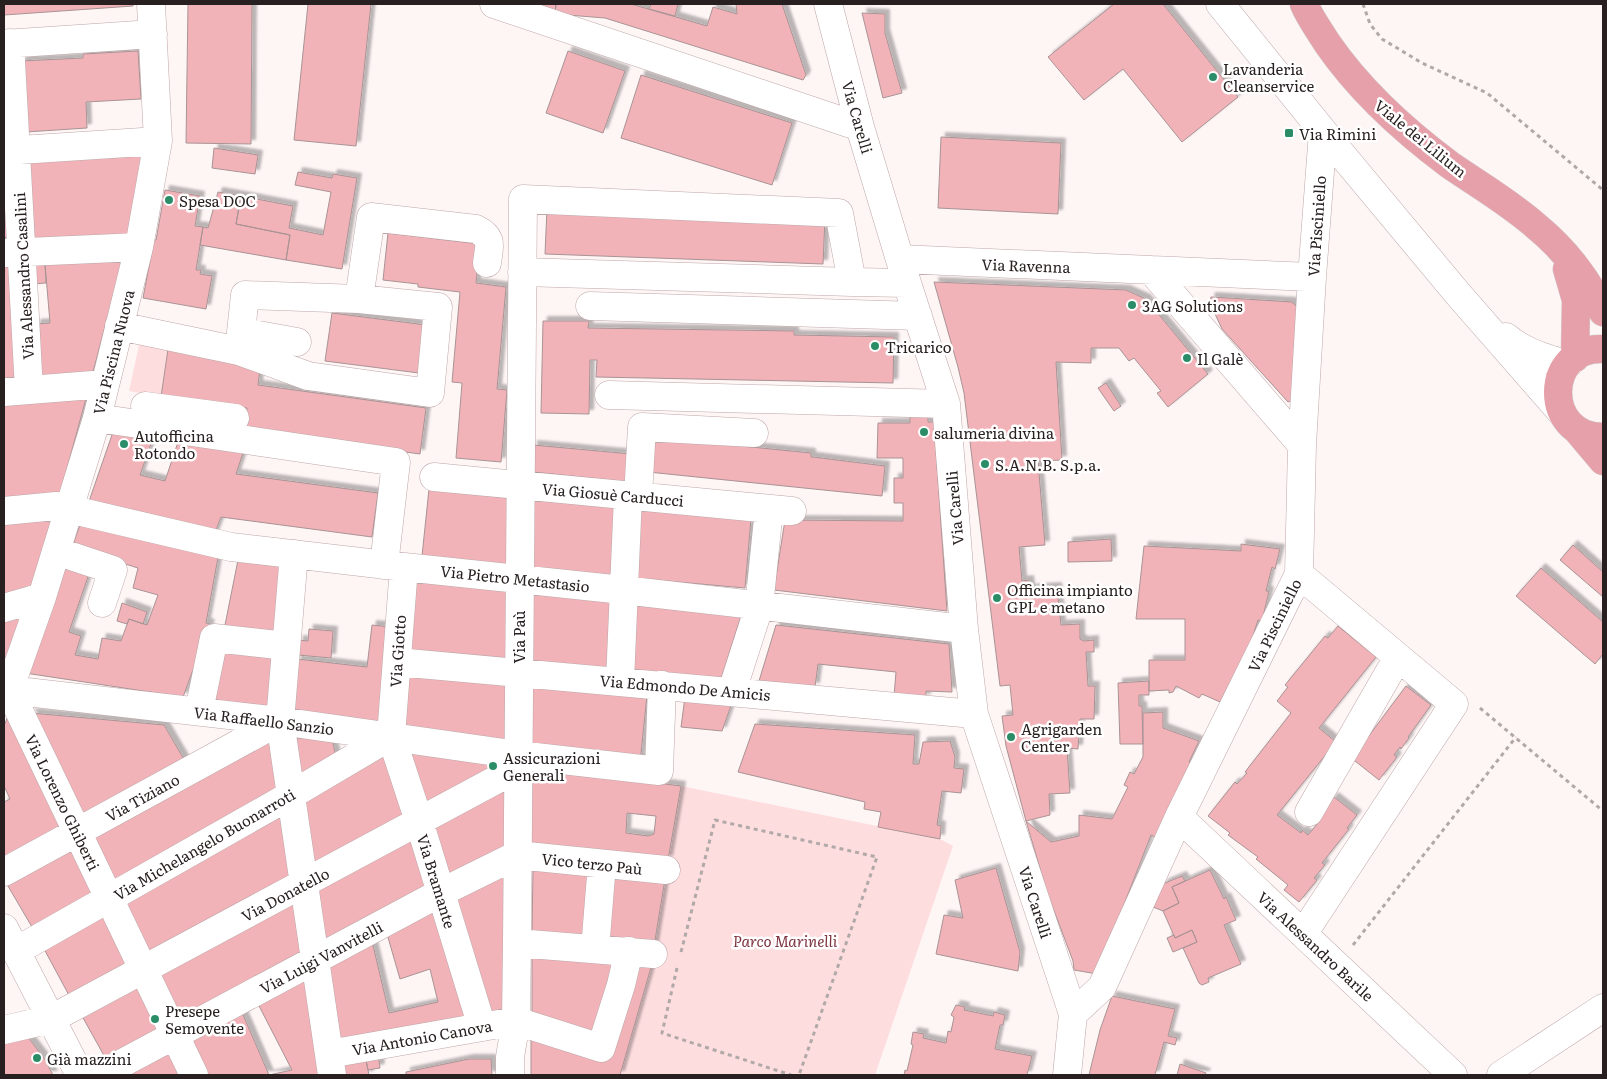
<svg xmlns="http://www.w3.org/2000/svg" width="1607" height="1079" font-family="Literata,serif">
<defs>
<filter id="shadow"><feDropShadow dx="4.5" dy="-4.5" stdDeviation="1" flood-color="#0004"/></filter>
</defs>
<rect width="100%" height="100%" fill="#fef5f5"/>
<path fill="#fedddf" d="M139,345L168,349L161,397L129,391Z
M681,786L940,839L953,846L875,1075H620L652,964L654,946Z"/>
<path fill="#f1b3b8" stroke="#a99395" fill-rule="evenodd" filter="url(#shadow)" d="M4,4H133V6L4,15Z
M188,4H252L251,144L186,143Z
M308,4H371L356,146L294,140Z
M535,4H556L555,14Z
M556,4H631L707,26L713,7L737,14L736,4H782L806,75L803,80L605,18L555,14Z
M651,4H678L675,16L649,9Z
M1114,4H1163L1238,97L1182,142L1123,69L1084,100L1048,57Z
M862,13L885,14V33L902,93L883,98Z
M138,51L141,99L86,102L87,128L26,132L21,61L83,58V54Z
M568,51L625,71L603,133L546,113Z
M641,75L792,123L772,185L621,138Z
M941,137L1061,143L1058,214L938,208Z
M214,148L258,155L255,174L212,168Z
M143,151L130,235L31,239L26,158Z
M4,160L12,228L4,240Z
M298,172L332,178L333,174L357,178L342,269L286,260L290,235L236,224L241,196L293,206L289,228L323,235L331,192L295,185Z
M165,190L200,196L195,226L203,227L196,270H201L200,274L212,276L206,309L143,298L154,240H156Z
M218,192L241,196L236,224L290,235L286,260L200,245L203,227L208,228Z
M547,208L825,218L823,264L545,254Z
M388,233L480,244L476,283L506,287L497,389L507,390L501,462L456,458L462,383L452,382L460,292L418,287V284L383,280Z
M123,259L93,372L40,377L36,324L50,323L45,264Z
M45,264L46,283L32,284L31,265Z
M4,266H14L19,378L4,379Z
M934,282L1126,290L1146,299L1208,374L1168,407L1157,393L1161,391L1134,358L1129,361L1119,348H1091V363L1056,362L1062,460L1038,461L1045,545L1019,547L1022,581L1029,580L1030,589L1057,587L1061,625L1080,624V639L1084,641L1094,640V652H1086L1088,686H1095L1094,719H1080L1078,749L1067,748L1070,793L1049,794L1050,815L1026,821L1006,746L1002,716L1013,715L1010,685L1000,686L964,393L958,367Z
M1211,297L1292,302L1301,311L1293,400L1288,402L1222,329L1210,303Z
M332,313L426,325L419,373L325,361Z
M543,321H589L588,328L794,331V335L894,337L893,383L596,377L597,360H590L589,414L541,413Z
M168,349L261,361L258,385L426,408L420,454L244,430L247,408L161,397Z
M1106,383L1121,406L1114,411L1098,388Z
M88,391L59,498L4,503V399Z
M910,414H928V422H934L947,611L774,590L785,520L903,521V503H894V478H903V458H877L878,423H910Z
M113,432L153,438L140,475L165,481L178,442L243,453L236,474L378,493L372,537L221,517L214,535L87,507Z
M651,437L811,453V457H813L885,466L882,496L648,472Z
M533,445L631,454L629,482L533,472Z
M429,489L508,498L507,565L422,556Z
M532,500L619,507L613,576L532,568Z
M639,509L751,519L745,588L633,578Z
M55,513L35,586L4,596V519Z
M81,522L219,552L206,623L210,624L183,697L25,673L66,564L90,571L69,632L81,636L75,655L98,659L102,638L121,641L129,619L147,625L158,595L133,588L138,568L72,547Z
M1111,539L1112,561L1068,562V542Z
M1241,544L1280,549L1275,569L1272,567L1266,591H1269L1262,621L1258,620L1252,639L1220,702L1202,694L1199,698L1176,686L1173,692L1169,693V690L1149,691V660H1185V619H1136L1144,546L1241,551Z
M1573,545L1603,572V597L1560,560Z
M239,555L283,562L278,637L224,630Z
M1541,568L1603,622V654L1595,664L1516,596Z
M415,582L507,590V660L408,653Z
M532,594L612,602L608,669L533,663Z
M122,603L147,612L143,624L129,619L127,624L117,621Z
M633,605L741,616L721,679L628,671Z
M28,608L4,673V615Z
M372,625L391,627L382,725L294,713L297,659L367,667Z
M776,625L949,644L952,692L926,691V698L894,696L896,672L818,664L815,687L759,681Z
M1338,626L1376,657L1319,728L1336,742L1277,815L1301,833L1302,830L1308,835L1318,823L1315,821L1334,797L1357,815L1347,828L1349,829L1322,863L1325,865L1314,878L1317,880L1299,902L1284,890L1288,885L1256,859L1258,857L1228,835L1230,833L1208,816L1235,782L1237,784L1247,773L1245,772L1291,713L1277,701L1288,687L1285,685L1325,636L1328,638Z
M309,629L333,631L331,658L298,655L299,640L308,641Z
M218,649L278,656L274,712L211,702Z
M403,674L506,683L507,743L399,728Z
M1149,681V695H1139V706H1142L1143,744H1120L1118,683Z
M531,684L647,695L640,763L531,748Z
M1406,686L1431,705L1408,737L1409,738L1401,749L1400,747L1394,755L1397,757L1379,780L1350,757L1366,736L1368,737Z
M685,697L733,700L722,731L681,727Z
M10,711L66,828L4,861V802L10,799L4,786V726Z
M1163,712V728L1199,741L1189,762H1191L1155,837L1151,835L1097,974L1074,970L1073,961L1047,892L1026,821L1051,842L1079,836V815L1112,819L1128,787L1124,785L1130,772L1134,774L1143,757V713Z
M31,713L164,725L185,761L82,818Z
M755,724L915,735L913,764H919L923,742L950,741L955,757L954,768L964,769L961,793L942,791L937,825L941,826L940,839L878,827L881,812L864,809L865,802L738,772Z
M273,734L281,788L114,882L91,834Z
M292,737L332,739L336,757L299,778Z
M408,748L500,761V767L424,808Z
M390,753L409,816L310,870L299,803Z
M532,767L681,786L668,860L531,849ZM627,813L656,816L654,834L648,836L626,833Z
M507,786L506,847L446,880L432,822Z
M283,812L294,878L149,955L120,901Z
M414,834L430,888L322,948L313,888Z
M74,843L97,891L32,927L5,881Z
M507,868L506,1017L486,1020L450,897Z
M533,868L594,872L588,940L532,935Z
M996,868L1020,952L1018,971L936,954L944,915L963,918L955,880Z
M1210,870L1224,899L1226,897L1236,920L1224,925L1241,964L1208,978L1209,982L1202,985L1199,983L1183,948L1197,942L1192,930L1175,938L1163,911L1179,903L1172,887Z
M609,874L665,879L654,946L603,942Z
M1182,876L1185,881L1172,887L1179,903L1163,911L1153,907L1155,897L1158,898V890L1165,883Z
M297,897L306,956L181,1023L154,973Z
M436,907L469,1022L338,1046L326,964L372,941L389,1013L438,1002L430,969L400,979L387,934Z
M108,910L133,965L71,999L43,947Z
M1192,930L1197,942L1173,952L1167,938L1174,935L1175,938Z
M532,954L616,961L599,1038L532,1016Z
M633,962L652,964L620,1075H531V1034L605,1062Z
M309,975L323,1075H205L186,1037L241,1010L269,1075L292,1070L257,1002Z
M141,983L166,1028L107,1061L82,1016Z
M1112,996L1175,1009L1168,1036L1177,1038L1175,1045L1164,1042L1155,1075H1089L1100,1030Z
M956,1005L965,1007L964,1010L993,1016L994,1012L1005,1015L1003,1025H1000L995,1049L1032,1056L1027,1075H904L905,1070L907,1071L913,1045L911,1044L913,1032L924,1034L923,1038L946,1043L948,1031L951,1032L954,1017L951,1015Z
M24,1032L44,1058L53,1075H4V1038Z
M173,1051L184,1075H127Z
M378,1053L380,1068L368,1070L365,1055Z
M365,1055L369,1075H341L339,1059Z
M469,1059H491L492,1075H406V1072Z
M1180,1064L1206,1073L1205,1075H1177Z"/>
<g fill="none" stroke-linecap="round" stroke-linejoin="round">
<g stroke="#bea7a9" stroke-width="29">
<path id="minor" d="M494,4L860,127
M828,4L860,127L907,283L946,404L964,629L974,714L1073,1014L1067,1075
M1220,4L1343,156L1458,294L1562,413
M10,43L29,390
M4,44L153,34
M4,151L158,141
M4,253L139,247
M900,259L1312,277
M1151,270L1302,445
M522,272L852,282
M590,306L918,316
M119,326L239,351L308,376L430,393L438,307L359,299
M241,332L297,342
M1506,337C1524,352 1545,359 1568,364
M239,351L245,295L359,299L371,217L476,229C494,238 489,246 487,263
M4,392L105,384
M609,395L946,404
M145,406L235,418
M97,418L396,462L384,565
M434,477L792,511
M638,496L642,427L754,433
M4,511L56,506L231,547L404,567L623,590L964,629
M56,551L113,570L102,603
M294,554L280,721L332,1075
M404,567L391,736L419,821L482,1027
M1299,574L1454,704L1303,934
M4,608L42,597
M397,662L974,714
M620,681L628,496
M9,690L280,721L518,755L659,771L662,685
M9,690L194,1075
M732,691L759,607L769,509
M4,696L9,690L42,597L97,418L139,247L158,141L151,4
M199,711L214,638L286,646
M1309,812L1398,657
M1179,817L1453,1075
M4,872L280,721
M4,928L80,1075
M517,943L653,954
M595,949L602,864
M16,951L291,795L391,736
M1073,1014L1102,987L1179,817L1299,574L1302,445L1312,277L1323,132
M4,1030L51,1019L518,768
M329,1054L516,1021L601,1048L621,985L629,951
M100,1075L440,893L517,855L666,870
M510,1075V1057L516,1021L517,943L523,199L839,213L852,282L907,283
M1501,1075L1603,1008"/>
</g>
<g stroke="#d4d2d2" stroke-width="29">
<path id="major" d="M1304,4C1310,18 1319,30 1327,43C1360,91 1403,130 1450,165C1479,185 1510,203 1536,226C1564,249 1588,280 1603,312
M1567,269L1576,300L1575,358
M1603,349C1544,346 1542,437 1603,437
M1576,429L1603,461"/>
</g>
<path stroke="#b1a8a8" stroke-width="3" stroke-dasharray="4 4" stroke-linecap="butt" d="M1363,4L1370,24L1382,39L1422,63L1487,93L1603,190
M1480,708L1603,811
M1353,945L1516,737
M681,952L715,820L877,857L799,1075
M677,968L662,1033L791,1075"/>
<use href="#minor" stroke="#fff" stroke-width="28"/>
<use href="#major" stroke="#e5a0a9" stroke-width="28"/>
</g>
<g fill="#2a8d67" stroke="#fff" stroke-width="2">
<circle cx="1213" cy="77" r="5"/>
<rect x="1284" y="128" width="10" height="10" rx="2.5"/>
<circle cx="169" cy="200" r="5"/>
<circle cx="1132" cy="305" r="5"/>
<circle cx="875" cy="346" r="5"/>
<circle cx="1187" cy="358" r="5"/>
<circle cx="924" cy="432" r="5"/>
<circle cx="124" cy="444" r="5"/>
<circle cx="985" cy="464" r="5"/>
<circle cx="997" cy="598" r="5"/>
<circle cx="1011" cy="737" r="5"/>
<circle cx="493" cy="766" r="5"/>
<circle cx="155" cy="1019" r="5"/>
<circle cx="37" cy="1058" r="5"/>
</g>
<g text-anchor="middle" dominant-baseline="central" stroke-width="5" stroke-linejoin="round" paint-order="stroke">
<g font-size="15" fill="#282020" stroke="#fff" text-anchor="start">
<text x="1223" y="68">Lavanderia<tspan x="1223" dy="17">Cleanservice</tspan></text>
<text x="1299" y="133">Via Rimini</text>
<text x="179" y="200">Spesa DOC</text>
<text x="1142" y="305">3AG Solutions</text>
<text x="885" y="346">Tricarico</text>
<text x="1197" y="358">Il Galè</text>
<text x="934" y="432">salumeria divina</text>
<text x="134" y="435">Autofficina<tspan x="134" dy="17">Rotondo</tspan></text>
<text x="995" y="464">S.A.N.B. S.p.a.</text>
<text x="1007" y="589">Officina impianto<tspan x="1007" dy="17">GPL e metano</tspan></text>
<text x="1021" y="728">Agrigarden<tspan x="1021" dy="17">Center</tspan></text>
<text x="503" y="757">Assicurazioni<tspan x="503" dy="17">Generali</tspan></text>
<text x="165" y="1010">Presepe<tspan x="165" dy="17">Semovente</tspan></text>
<text x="47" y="1058">Già mazzini</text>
</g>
<g font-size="15" fill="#282020" stroke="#fff">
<text transform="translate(858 117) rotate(74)">Via Carelli</text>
<text transform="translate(1421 138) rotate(39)">Viale dei Lilium</text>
<text transform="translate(1316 226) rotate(-86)">Via Pisciniello</text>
<text transform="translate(1026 265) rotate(2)">Via Ravenna</text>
<text transform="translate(23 276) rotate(-93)">Via Alessandro Casalini</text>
<text transform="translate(113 352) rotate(-76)">Via Piscina Nuova</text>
<text transform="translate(613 494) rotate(5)">Via Giosuè Carducci</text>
<text transform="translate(954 508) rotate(-95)">Via Carelli</text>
<text transform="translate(515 578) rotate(6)">Via Pietro Metastasio</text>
<text transform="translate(1274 625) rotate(-64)">Via Pisciniello</text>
<text transform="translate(518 637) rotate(-90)">Via Paù</text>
<text transform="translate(397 651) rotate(-86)">Via Giotto</text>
<text transform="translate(685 687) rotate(5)">Via Edmondo De Amicis</text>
<text transform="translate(264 720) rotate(7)">Via Raffaello Sanzio</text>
<text transform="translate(142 797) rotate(-29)">Via Tiziano</text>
<text transform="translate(63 802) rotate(64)">Via Lorenzo Ghiberti</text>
<text transform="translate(204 844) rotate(-30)">Via Michelangelo Buonarroti</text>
<text transform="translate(592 863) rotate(6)">Vico terzo Paù</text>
<text transform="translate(437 881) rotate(73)">Via Bramante</text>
<text transform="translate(285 894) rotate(-28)">Via Donatello</text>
<text transform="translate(1036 902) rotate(72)">Via Carelli</text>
<text transform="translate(1316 946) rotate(43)">Via Alessandro Barile</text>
<text transform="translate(321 957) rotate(-28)">Via Luigi Vanvitelli</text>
<text transform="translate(422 1037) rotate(-10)">Via Antonio Canova</text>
</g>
<g font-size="15" font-style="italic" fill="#7d343f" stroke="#fff">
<text x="785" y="940">Parco Marinelli</text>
</g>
</g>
<rect width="1607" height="1079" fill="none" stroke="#282020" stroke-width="10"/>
</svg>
